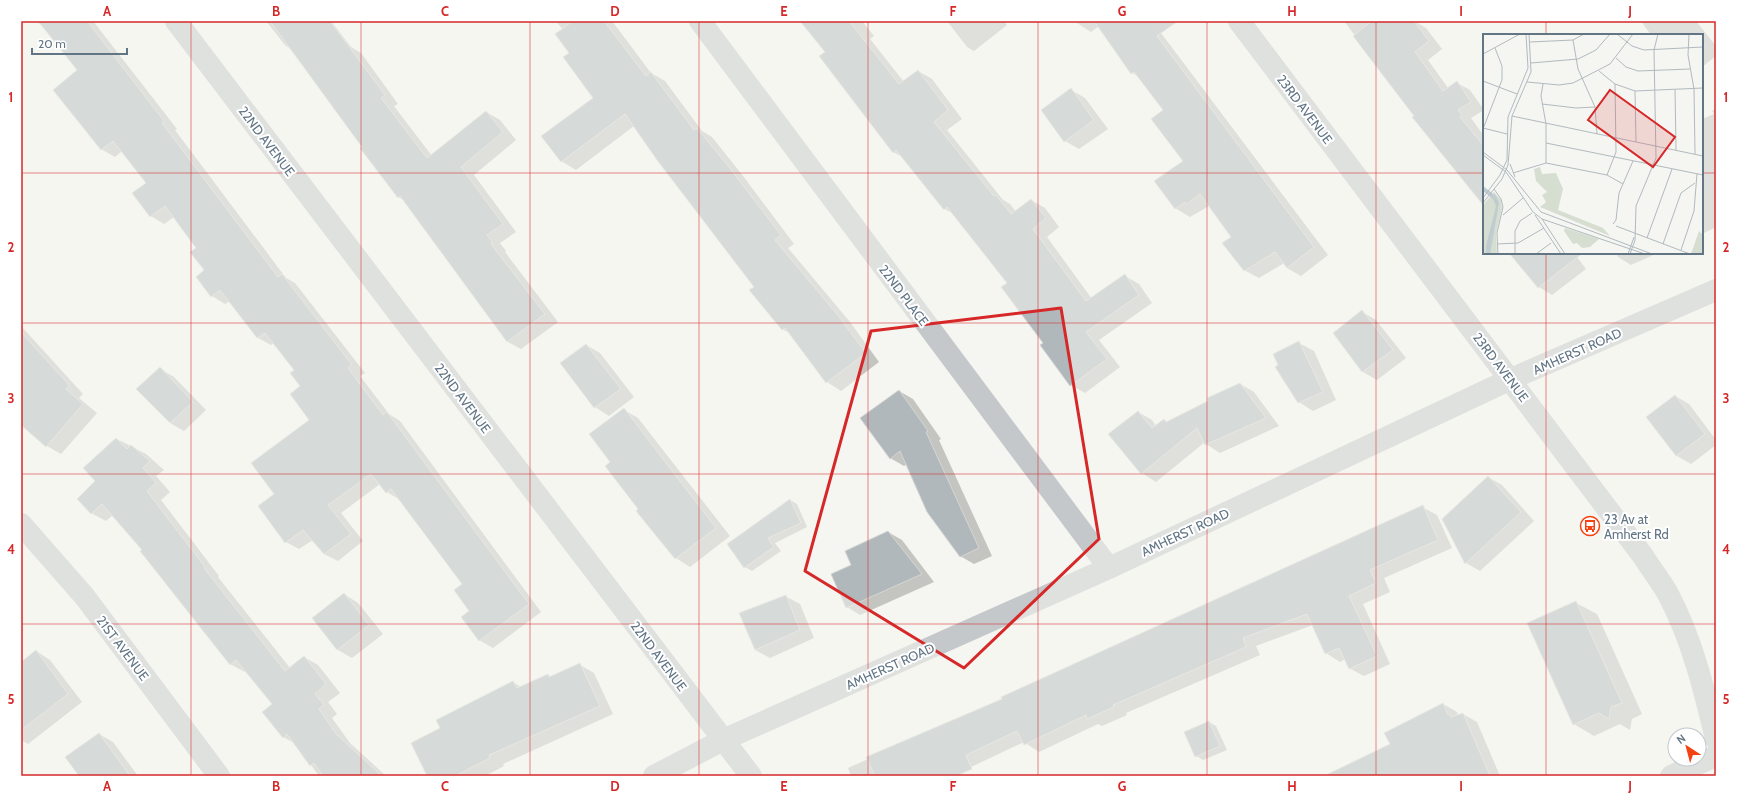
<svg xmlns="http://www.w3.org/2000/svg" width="1737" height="797" font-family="Cabin,sans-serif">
<rect width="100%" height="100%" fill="#f5f5f1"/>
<path fill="#0003" d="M35,21H93L177,129L175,130L286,278L295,283L365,373L360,376L389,414L400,421L541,612L493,648L479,640L463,585L400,500L387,492L380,484L341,513L363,541L338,561L324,554L313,540L299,549L286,542L276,494L311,420L296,370L274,343L271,345L258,338L230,301L225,304L212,296L197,277L205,271L197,248L174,217L164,224L151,216L133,193L147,183L122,151L115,157L101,149L78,70L43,26Z
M266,21H331L351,47L361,53L398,104L394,106L432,156L486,112L500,120L516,140L474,175L516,232L500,243L506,251L505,252L558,322L521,349L508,342L404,200L398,197L292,50L285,45Z
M556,21H612L651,73L665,81L702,131L712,137L743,176L794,244L788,248L850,322L879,362L841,391L827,382L791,334L782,329L755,287L634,126L576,170L561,161L594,98L571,53L563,30Z
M802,21H862L874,36L870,39L904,82L918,71L932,79L962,119L947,130L1003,200L1010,204L1016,212L1031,200L1045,208L1059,227L1047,237L1092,299L1125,276L1139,284L1152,303L1099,340L1120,367L1085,393L1071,385L1041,346L1044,343L1008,283L955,215L945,209L904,158L893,152L827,52Z
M947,21H1004L1007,25L974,51L967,47Z
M1074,21H1152L1328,255L1301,276L1287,268L1284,263L1259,278L1244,270L1232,237L1209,206L1190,217L1175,208L1184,161L1165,110L1140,77L1132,73L1099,26L1091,32Z
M1344,21H1414L1426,28L1442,49L1428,60L1448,88L1457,83L1470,90L1484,110L1471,118L1484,136V202L1478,199L1413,117L1415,116Z
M1641,21H1696L1716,46V56L1702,67V35H1651Z
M1071,90L1085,98L1108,129L1079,149L1065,141Z
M1716,108V227L1702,234V119L1714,114L1712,111Z
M1511,253H1574L1586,269L1552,295L1539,287Z
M1616,253H1658L1631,265L1618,257Z
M1362,312L1376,320L1406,358L1377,380L1363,372L1335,333Z
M21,326L83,394L79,398L97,413L61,454L47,446L21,424Z
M1299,343L1314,351L1336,400L1313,411L1299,402Z
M586,345L600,353L634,397L609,416L595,407L562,363Z
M160,369L174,377L206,410L184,431L170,423Z
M1240,384L1254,392L1279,426L1220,453L1206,444L1205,442L1156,482L1142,473L1138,412L1152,420L1156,426L1164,420L1168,422L1209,402Z
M899,391L913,399L941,439L939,440L992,556L974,564L960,556L907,464L904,466L890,458Z
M1675,396L1689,404L1716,440V445L1691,464L1677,456L1647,417Z
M624,410L638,418L730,536L690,567L676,558L639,509L611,462Z
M117,439L146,454L164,470L156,476L170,492L161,500L219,576L218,577L290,668L304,657L318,665L340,693L328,702L337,714L332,718L350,743L386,776H319L296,744L283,737L273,705L246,671L245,672L230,664L144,550L113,515L106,521L91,513L96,481Z
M1488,477L1502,485L1534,521L1480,571L1466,563L1443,519Z
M790,500L797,504L807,527L775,543L781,551L752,571L745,567Z
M1422,507L1437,515L1452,548L1384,578L1390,592L1363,604L1390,664L1364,676L1349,668L1345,659L1340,662L1326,653L1313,625L1256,646L1260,655L1126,713L1127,715L1102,726L1098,724L1039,752L1024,742L952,776H851L848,768L1003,699Z
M888,532L902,540L934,582L860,615L847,607L852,566Z
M344,594L358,603L383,634L352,658L338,650L314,618Z
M785,596L800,604L814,638L770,658L755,650Z
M1576,603L1597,614L1642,714L1632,719L1630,730L1620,724L1594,736L1574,724Z
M36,651L50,660L82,702L28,744L21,740V662Z
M580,665L594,673L613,714L503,764L504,766L485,776H432L442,728L513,682L521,687L548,675L552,677Z
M1443,704L1457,712L1458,716L1463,714L1477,722L1500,776H1326L1391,744Z
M1209,722L1216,726L1227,750L1203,760L1196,756Z
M99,734L113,742L138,776H80Z"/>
<path fill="#b0b8bc" stroke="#d6d6d4" d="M38,21H87L164,121L162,123L278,277L282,274L352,365L348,368L383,415L387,412L529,604L479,641L461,617L469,611L454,590L462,584L391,489L386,493L371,474L328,505L351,534L324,554L303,530L285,543L258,506L274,494L251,463L309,420L290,394L300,386L290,373L294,370L265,333L257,338L220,290L211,297L196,277L204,270L190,252L196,248L165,206L150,217L132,193L146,183L113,141L101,150L53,90L77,70Z
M270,21H330L385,95L381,98L427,158L486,111L503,132L461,167L503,224L487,235L493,243L491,244L545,314L507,342L400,196L398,198L360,148L362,147Z
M573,21H604L646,76L651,72L694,130L697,128L729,167L781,235L775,240L836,313L866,353L826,383L785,328L782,330L749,290L754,287L657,160L625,114L561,162L541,136L593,98L563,57L569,53L555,34Z
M800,21H849L899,84L918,70L948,110L934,122L994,196L996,195L1011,214L1031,199L1046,218L1033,229L1086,301L1125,274L1139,295L1086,332L1107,359L1070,386L1040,345L1043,343L1001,287L1007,283L947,207L944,210L896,150L893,153L819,56L825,52Z
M1094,21H1178L1157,36L1314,247L1287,268L1275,252L1244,271L1222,243L1231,237L1200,194L1187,204L1185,202L1175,209L1154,181L1183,161L1151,119L1163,110L1134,72L1131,74Z
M1372,21H1414L1429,41L1415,52L1443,91L1457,81L1471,102L1458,110L1462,115L1460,117L1484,146V206L1412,117L1414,116L1353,36Z
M1071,88L1094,120L1064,142L1041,110Z
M1509,253H1583L1538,288Z
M1362,310L1393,350L1362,372L1333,333Z
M21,332L69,385L66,389L83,404L46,447L21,425Z
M1299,341L1323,392L1298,403L1275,367L1278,365L1273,354Z
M586,344L621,389L594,408L560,363Z
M160,367L193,402L170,423L136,389Z
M1240,383L1266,418L1205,445L1197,428L1141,474L1108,434L1138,411L1152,428L1164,419L1166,422L1208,401L1207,398Z
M899,390L928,431L926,432L979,548L960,557L927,512L900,451L890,459L860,418Z
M1675,395L1705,434L1676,456L1646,417Z
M624,408L716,528L675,559L636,511L638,509L605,466L610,462L589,434Z
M116,438L127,449L131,445L150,461L143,468L156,483L147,491L205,567L204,568L285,671L304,656L326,684L315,694L324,705L319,709L336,734L382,776H323L314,763L310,766L287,734L283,738L262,712L272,704L236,660L230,665L140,551L142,550L102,504L91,514L77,499L95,481L83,468Z
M1488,476L1521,512L1465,564L1442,519Z
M790,499L801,523L768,538L774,547L744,568L727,544Z
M1423,505L1438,540L1370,570L1376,583L1349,596L1377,656L1349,669L1339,648L1325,654L1307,614L1243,638L1246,647L1113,705L1114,707L1087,719L1086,715L1024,745L1017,731L966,755L972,769L956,776H875L866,757L1002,699L1001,697Z
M888,531L922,574L846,608L831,574L851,565L845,551Z
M344,593L369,625L337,650L312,618Z
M786,595L800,630L755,650L739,613Z
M1576,601L1622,703L1611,707L1609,719L1599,713L1573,725L1527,623Z
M36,650L68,694L21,730V662Z
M580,663L600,706L489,755L490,758L455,776H427L411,743L440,728L436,720L513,681L517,688L548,674L549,677Z
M1443,703L1448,715L1450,714L1451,717L1463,713L1490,776H1324L1390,744L1384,733Z
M1209,721L1220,746L1195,757L1184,732Z
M99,733L130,776H79L65,757Z"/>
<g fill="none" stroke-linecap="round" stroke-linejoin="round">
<path stroke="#c4c8cb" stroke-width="22" d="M176,21L751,776
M700,21L1109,568
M21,524L85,597L219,776
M654,776L723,740L1109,568L1511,379L1716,290
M1671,776L1716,756"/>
<path stroke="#c4c8cb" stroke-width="22" d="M1239,21L1643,556C1651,569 1661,581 1668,594C1692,639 1704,689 1716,739"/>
</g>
<path d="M0 0H1737V797H0ZM1061,308L1099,539L964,668L805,571L871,331Z" fill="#f5f5f1" fill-opacity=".55" fill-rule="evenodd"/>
<path fill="none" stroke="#d62828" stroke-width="3" stroke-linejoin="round" d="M1061,308L1099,539L964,668L805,571L871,331Z"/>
<path fill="none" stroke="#d62828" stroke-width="1" stroke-opacity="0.55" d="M191,21V776M361,21V776M530,21V776M699,21V776M868,21V776M1038,21V776M1207,21V776M1376,21V776M1546,21V35M21,173H1484M1702,173H1716M1546,253V776M21,323H1716M21,474H1716M21,624H1716"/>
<defs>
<g id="bus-ring" transform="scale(1)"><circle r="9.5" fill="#fff" stroke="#f64210" stroke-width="1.5"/><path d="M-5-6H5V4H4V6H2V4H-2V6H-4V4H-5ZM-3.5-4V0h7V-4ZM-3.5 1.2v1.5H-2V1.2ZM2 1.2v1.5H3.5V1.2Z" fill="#f64210"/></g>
</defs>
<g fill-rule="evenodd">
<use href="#bus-ring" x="1590" y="526"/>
</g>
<g text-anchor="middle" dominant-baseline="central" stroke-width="4" stroke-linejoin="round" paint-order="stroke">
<g font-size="13" fill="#617585" stroke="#fff">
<text transform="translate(1305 109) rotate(53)">23RD AVENUE</text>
<text transform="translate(267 141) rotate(53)">22ND AVENUE</text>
<text transform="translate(904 295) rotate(53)">22ND PLACE</text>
<text transform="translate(1577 351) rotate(-24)">AMHERST ROAD</text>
<text transform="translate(1501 367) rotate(53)">23RD AVENUE</text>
<text transform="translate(463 398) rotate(53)">22ND AVENUE</text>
<text transform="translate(1185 532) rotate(-25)">AMHERST ROAD</text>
<text transform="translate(123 648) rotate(53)">21ST AVENUE</text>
<text transform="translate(659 656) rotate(53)">22ND AVENUE</text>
<text transform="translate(890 666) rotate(-24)">AMHERST ROAD</text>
</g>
<g font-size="13" fill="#617585" stroke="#fff" text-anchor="start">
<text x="1604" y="519">23 Av at<tspan x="1604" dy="15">Amherst Rd</tspan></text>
</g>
</g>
<g transform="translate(1483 34)">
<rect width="220" height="220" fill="#f5f5f1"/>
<path d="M57,133L59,140L73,139L80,155L75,176L120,194L127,202L57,173L63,168L59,161L64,158L53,147L51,135ZM11,158L18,166L19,174L13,200L14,220H1L0,171ZM82,194L116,205L107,213L99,214L94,209L90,210L81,197ZM216,197L220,201V220H208Z" fill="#d6ded1"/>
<path d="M0,152L13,162L16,169L7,220H3V212L13,172L10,165L0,157Z" fill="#bfccd0"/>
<path fill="none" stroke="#b1bac0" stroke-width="1" d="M134,0L149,12L161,16L220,13M206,0L205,21L211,55L212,120M90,6L95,35L112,73L114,100M47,8L90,6L101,0M0,20L37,0M133,24L143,33L155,37L207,35M48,29L95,25L113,16L127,0M116,37L132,50L152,57L220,54M0,47L34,60M44,48L76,51L90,49L127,30L150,0M60,50L58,62L63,90V129M192,56L193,116M152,57L153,108M59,70L93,74L112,73M29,82L220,122M0,94L24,100M0,95L19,46V32L12,14M63,109L220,141M0,118L24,136L58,178L169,220M0,121L23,138L50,178L59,185L162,220M27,130L32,143M30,139L63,129L124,141L140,150M124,141L133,118L132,50M11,155L18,165L20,173L14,199L15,220M0,164L17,141L24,126L25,83L45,34L43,0M0,169L19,145L25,131L29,82L48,38L46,0M20,181L40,164M52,181L78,220M59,185L82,220M130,190L133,186L136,159L150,127M133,192L207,220M164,204L189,135M14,210L35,209L61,194M180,210L198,159L212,149M198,216L211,177L214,140M32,220V197L37,187L49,179M53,220L68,209M145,220L151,203M147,220L152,206L153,172L173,124L171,16L175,0"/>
<path fill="#d62828" fill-opacity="0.15" stroke="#d62828" stroke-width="2" d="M127,56L192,103L170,133L105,86Z"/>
<rect width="220" height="220" fill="none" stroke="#617585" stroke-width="2"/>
</g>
<rect width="1737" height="797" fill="none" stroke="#ffffff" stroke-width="44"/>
<g transform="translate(1687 747) rotate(324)"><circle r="19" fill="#ffffff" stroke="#c0c8ce"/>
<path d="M0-3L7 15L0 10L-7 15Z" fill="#f64210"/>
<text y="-6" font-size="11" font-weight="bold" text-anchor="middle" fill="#617585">N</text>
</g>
<path d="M32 48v6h95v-6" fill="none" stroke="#617585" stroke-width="2"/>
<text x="38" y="48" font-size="12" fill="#617585" stroke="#ffffff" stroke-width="3" paint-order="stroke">20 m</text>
<rect x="22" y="22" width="1693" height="753" fill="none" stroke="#d62828" stroke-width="1.5"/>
<g font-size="13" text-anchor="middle" font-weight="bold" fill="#d62828">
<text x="107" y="16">A</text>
<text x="276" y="16">B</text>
<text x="445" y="16">C</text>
<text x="615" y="16">D</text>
<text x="784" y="16">E</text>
<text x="953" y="16">F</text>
<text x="1122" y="16">G</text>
<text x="1292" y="16">H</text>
<text x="1461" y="16">I</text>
<text x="1630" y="16">J</text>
<text x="11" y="102">1</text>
<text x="1726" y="102">1</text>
<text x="11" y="252">2</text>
<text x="1726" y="252">2</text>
<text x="11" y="403">3</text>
<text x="1726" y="403">3</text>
<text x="11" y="554">4</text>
<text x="1726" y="554">4</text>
<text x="11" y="704">5</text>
<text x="1726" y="704">5</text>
<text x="107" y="791">A</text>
<text x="276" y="791">B</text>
<text x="445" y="791">C</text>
<text x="615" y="791">D</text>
<text x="784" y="791">E</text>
<text x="953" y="791">F</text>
<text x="1122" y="791">G</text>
<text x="1292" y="791">H</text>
<text x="1461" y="791">I</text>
<text x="1630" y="791">J</text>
</g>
</svg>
